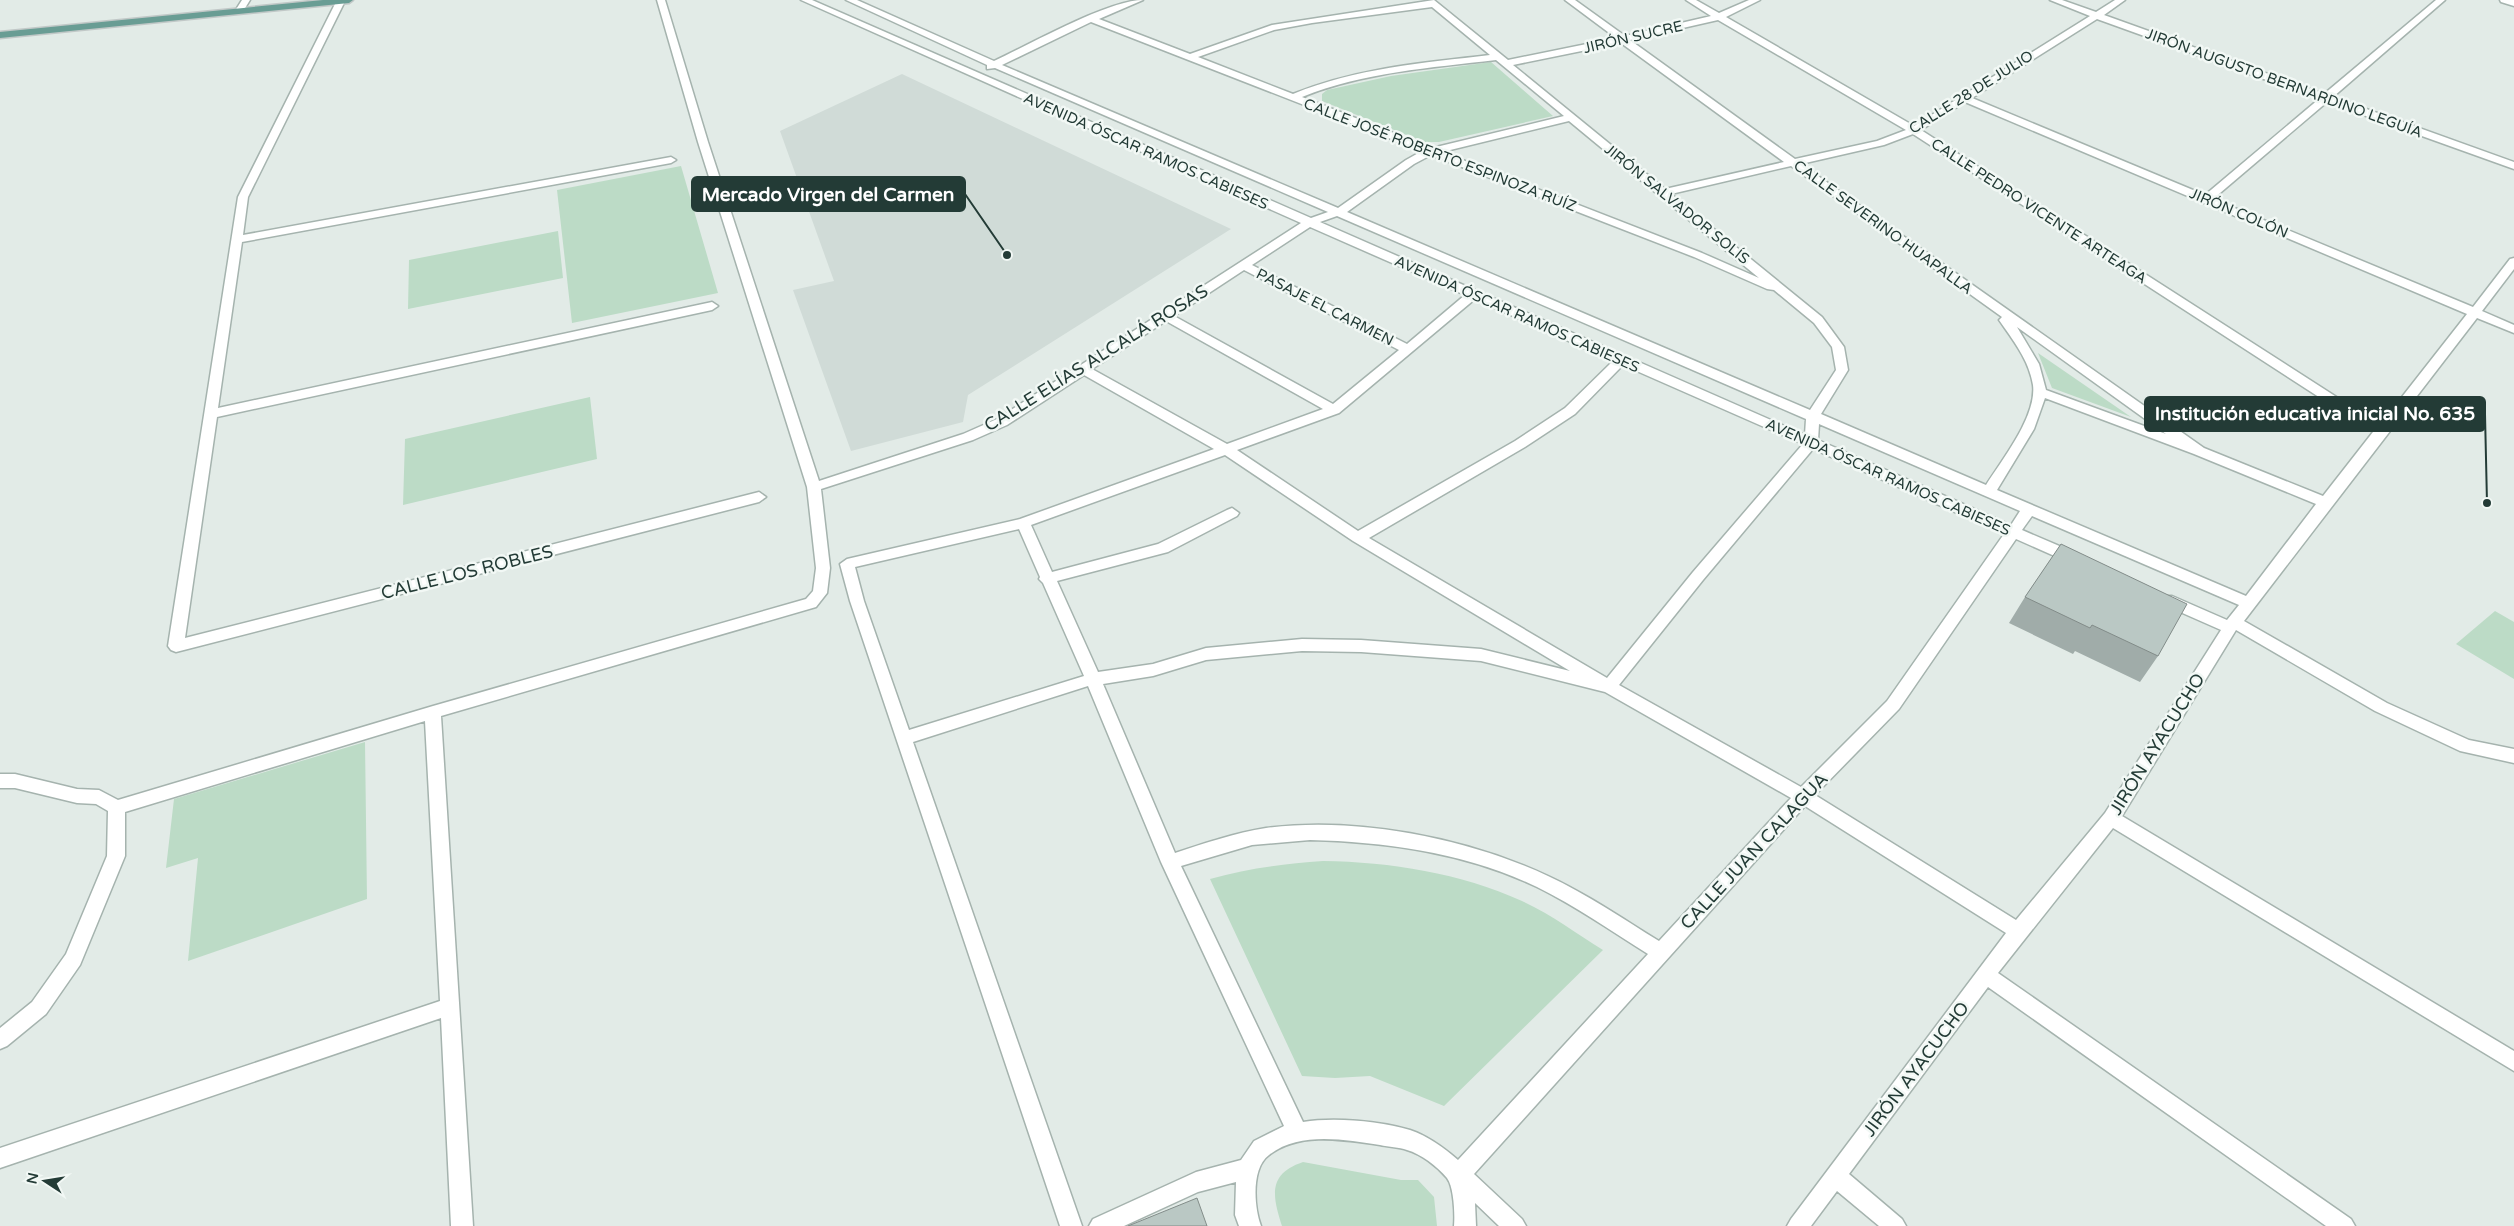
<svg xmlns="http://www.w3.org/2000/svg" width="2514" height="1226" font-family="'Varela Round',sans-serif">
<rect width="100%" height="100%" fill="#e2ebe7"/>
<path fill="#d0dbd7" d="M902,74L1231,229L968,395L963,422L851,451L793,290L834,281L780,131Z"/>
<path fill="#bcdbc6" d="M1491,62L1553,116L1439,142H1424L1322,101V94L1327,90L1391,76Z
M681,166L718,293L572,323L557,190Z
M558,231L563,278L408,309L409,260Z
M2038,353L2131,417L2052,388Z
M590,397L597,459L403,505L405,439Z
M2495,611L2514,622V679L2456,644Z
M365,742L367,899L188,961L198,858L166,868L174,799Z
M1323,861C1391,862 1460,873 1522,901C1551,914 1577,934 1603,950L1444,1106L1370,1076L1335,1078L1302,1076L1210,879C1248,868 1284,864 1323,861Z
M1303,1162L1401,1180H1418L1434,1197L1437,1226H1282C1272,1195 1268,1174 1303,1162Z"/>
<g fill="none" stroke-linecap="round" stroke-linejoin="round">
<g stroke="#a5b3ae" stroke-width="3">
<path id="minor" d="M242,0H250L242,13H236L235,11Z
M337,0L345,1L248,197L243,235L671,157L676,160L671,163L242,242L218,408L712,302L718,306L712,310L217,417L185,638L759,492L766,497L759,502L176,652L171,650L168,646L238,197Z
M657,0H665L708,142L819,481L963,434L997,419L1301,223L801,0H812L1311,218L1328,212L995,68L987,69V65L846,0H857L994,61C1029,45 1108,0 1143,0L1099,19L1190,54L1272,25L1434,0L1508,60L1616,38L1565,0H1575L1625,36L1711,16L1686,0H1696L1719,13L1749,0H1760L1726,17L1914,126L2090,16L2050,0H2062L2096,12L2115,0H2125L2104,15L2324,94L2436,0H2445L2333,97L2514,162V169L2327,102L2213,199L2473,307L2510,259L2514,258V269L2482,311L2514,325V333L2477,318L2244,621L2387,703L2469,740L2514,749V763L2460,751L2375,711L2236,630L2122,816L2514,1051V1071L2113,828L1998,973L2351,1219L2355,1226H2326L1988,987L1849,1174L1902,1219L1906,1226H1879L1837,1191L1811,1226H1787L1791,1219L2006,933L1805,806L1474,1174L1522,1219L1526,1226H1499L1475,1203L1476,1226H1454C1455,1215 1454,1187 1447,1178C1437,1166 1421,1154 1407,1150C1399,1147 1389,1147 1380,1145C1345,1140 1300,1131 1269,1155C1251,1168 1254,1207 1261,1226H1239L1235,1215L1236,1182L1198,1192L1124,1226H1089L1093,1219L1196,1172L1241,1160L1254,1141L1284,1126L1161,862L1088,686L913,742L1082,1226H1060L850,601L840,564L847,559L1020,519L1214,449L1084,375L1007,425L973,440L821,489L830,568L827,593L816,607L441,716L473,1226H451L441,1018L0,1168V1148L440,1001L425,721L125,812V856L80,965L46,1014L7,1046L0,1049V1028L32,1002L66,954L107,856L108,811L96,804L77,803L15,788H0V774H15L77,789L99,790L118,800L433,706L806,599L813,591L816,568L807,487L698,142ZM1432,7L1490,55C1423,63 1356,68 1293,94L1198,57L1274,30L1312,23ZM2097,19L2319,99L2205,195L1972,98ZM1718,20L1906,130L1877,141L1795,159L1630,40ZM1091,22L1422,151L1406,160L1338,208L1002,65ZM1621,43L1784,162L1665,189L1513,65ZM1496,60L1564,116L1432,148L1302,97C1364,72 1430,68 1496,60ZM1965,102L2467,314L2380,425L1921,130ZM1569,121L1759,278L1702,253L1442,152ZM1913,134L2373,432L2323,496L2204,448L1801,164L1884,145ZM1431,155L1694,257L1767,289L1774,290L1814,323L1832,347L1836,370L1810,410L1347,212L1414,164ZM1791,166L2002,317L1999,320C2013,340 2029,360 2033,385C2037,416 2002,460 1986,485L1821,414L1848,370L1844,347L1822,317L1671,194ZM1337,216L1806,419L1805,435L1320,222ZM1310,227L1465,295L1407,344L1252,265ZM1244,270L1399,350L1333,404L1174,316ZM1475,299L1613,361L1565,408L1515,441L1358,531L1237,450L1339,413ZM1166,321L1323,409L1227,444L1092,369ZM2017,327L2166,434L2046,390L2039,364ZM1623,365L1803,444L1693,572L1607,678L1369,538L1525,447L1575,414ZM2045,398L2194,454L2316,504L2246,596L1997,490L2034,429ZM1819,424L2020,511L2011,525L1818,440ZM1813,449L2004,534L1887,701L1801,787L1619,685L1703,580ZM1225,455L1353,541L1570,671L1481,649L1361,640L1302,639L1206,648L1153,664L1098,672L1057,581L1168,552L1237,516L1239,513L1232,508L1227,510L1158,544L1052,572L1031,525ZM2032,516L2239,605L2227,620L2172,596H2162L2160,600L2162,604L2221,630L2105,813L2016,920L1815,795L1899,709L2016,539L2068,562H2078L2080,558L2078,554L2022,530ZM1019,529L1040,577L1039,579L1043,583L1084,676L909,730L864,601L855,567ZM1302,651L1361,652L1481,661L1605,692L1791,798L1659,941C1623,919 1587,894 1548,876C1467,838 1356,816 1266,828C1235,833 1205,843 1175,853L1103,684L1153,676L1206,660ZM1310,840C1388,842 1466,853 1537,887C1576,906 1611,931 1648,954L1458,1160C1444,1148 1428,1136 1410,1130C1380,1121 1334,1117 1303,1122L1181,866L1252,845Z
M2500,0H2514V6L2501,2Z"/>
</g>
<g stroke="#c1c8c7" stroke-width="3">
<path id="major" d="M323,0H353L349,3L0,38V32Z"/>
</g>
<use href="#minor" fill="#fff" fill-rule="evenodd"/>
<use href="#major" fill="#699d94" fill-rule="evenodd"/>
</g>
<path fill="#a0aca9" d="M2061,544L2158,656L2140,682L2075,651L2073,654L2009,623L2025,597Z"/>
<path fill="#bac8c4" stroke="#828c89" d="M2061,544L2187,604L2158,656L2092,625L2090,628L2025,597Z
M1197,1198L1207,1226H1128Z"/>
<g text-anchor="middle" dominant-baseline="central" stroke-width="5" stroke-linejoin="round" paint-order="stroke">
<g font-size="15" fill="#233b36" stroke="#f2f8f5">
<text transform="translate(1633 37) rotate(-13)">JIRÓN SUCRE</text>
<text transform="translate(2284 83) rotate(20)">JIRÓN AUGUSTO BERNARDINO LEGUÍA</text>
<text transform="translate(1971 92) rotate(-32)">CALLE 28 DE JULIO</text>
<text transform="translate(1146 151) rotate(24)">AVENIDA ÓSCAR RAMOS CABIESES</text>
<text transform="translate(1440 155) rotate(21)">CALLE JOSÉ ROBERTO ESPINOZA RUÍZ</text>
<text transform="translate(1677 204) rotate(39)">JIRÓN SALVADOR SOLÍS</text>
<text transform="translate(2039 211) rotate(33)">CALLE PEDRO VICENTE ARTEAGA</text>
<text transform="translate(2239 213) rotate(23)">JIRÓN COLÓN</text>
<text transform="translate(1883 227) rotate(36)">CALLE SEVERINO HUAPALLA</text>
<text transform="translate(1325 307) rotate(27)">PASAJE EL CARMEN</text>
<text transform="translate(1517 314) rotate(24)">AVENIDA ÓSCAR RAMOS CABIESES</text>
<text transform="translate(1888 477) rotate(24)">AVENIDA ÓSCAR RAMOS CABIESES</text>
</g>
<g font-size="18" fill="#233b36" stroke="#f2f8f5">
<text transform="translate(1096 358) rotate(-32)">CALLE ELÍAS ALCALÁ ROSAS</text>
<text transform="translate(467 572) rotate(-14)">CALLE LOS ROBLES</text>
<text transform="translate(2157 744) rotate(-58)">JIRÓN AYACUCHO</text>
<text transform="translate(1754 851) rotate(-47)">CALLE JUAN CALAGUA</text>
<text transform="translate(1916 1069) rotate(-53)">JIRÓN AYACUCHO</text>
</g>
</g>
<path fill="none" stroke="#233b36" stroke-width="2" d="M1007 255L965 194M2487 503L2485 414"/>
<g fill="#233b36" stroke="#f2f8f5" stroke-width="2">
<circle cx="1007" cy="255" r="5"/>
<circle cx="2487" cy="503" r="5"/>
</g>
<g fill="#233b36" stroke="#233b36" stroke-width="2">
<rect x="692" y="177" width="273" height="34" rx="5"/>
<rect x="2145" y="397" width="340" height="34" rx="5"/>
</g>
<g font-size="19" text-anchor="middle" font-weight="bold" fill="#fff">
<text x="828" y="201">Mercado Virgen del Carmen</text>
<text x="2315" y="420">Institución educativa inicial No. 635</text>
</g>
<g transform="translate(45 1181) rotate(282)" stroke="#f2f8f5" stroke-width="4" paint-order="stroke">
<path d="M0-4L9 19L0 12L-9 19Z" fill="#233b36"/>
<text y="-8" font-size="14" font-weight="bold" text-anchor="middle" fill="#233b36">N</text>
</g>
</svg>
